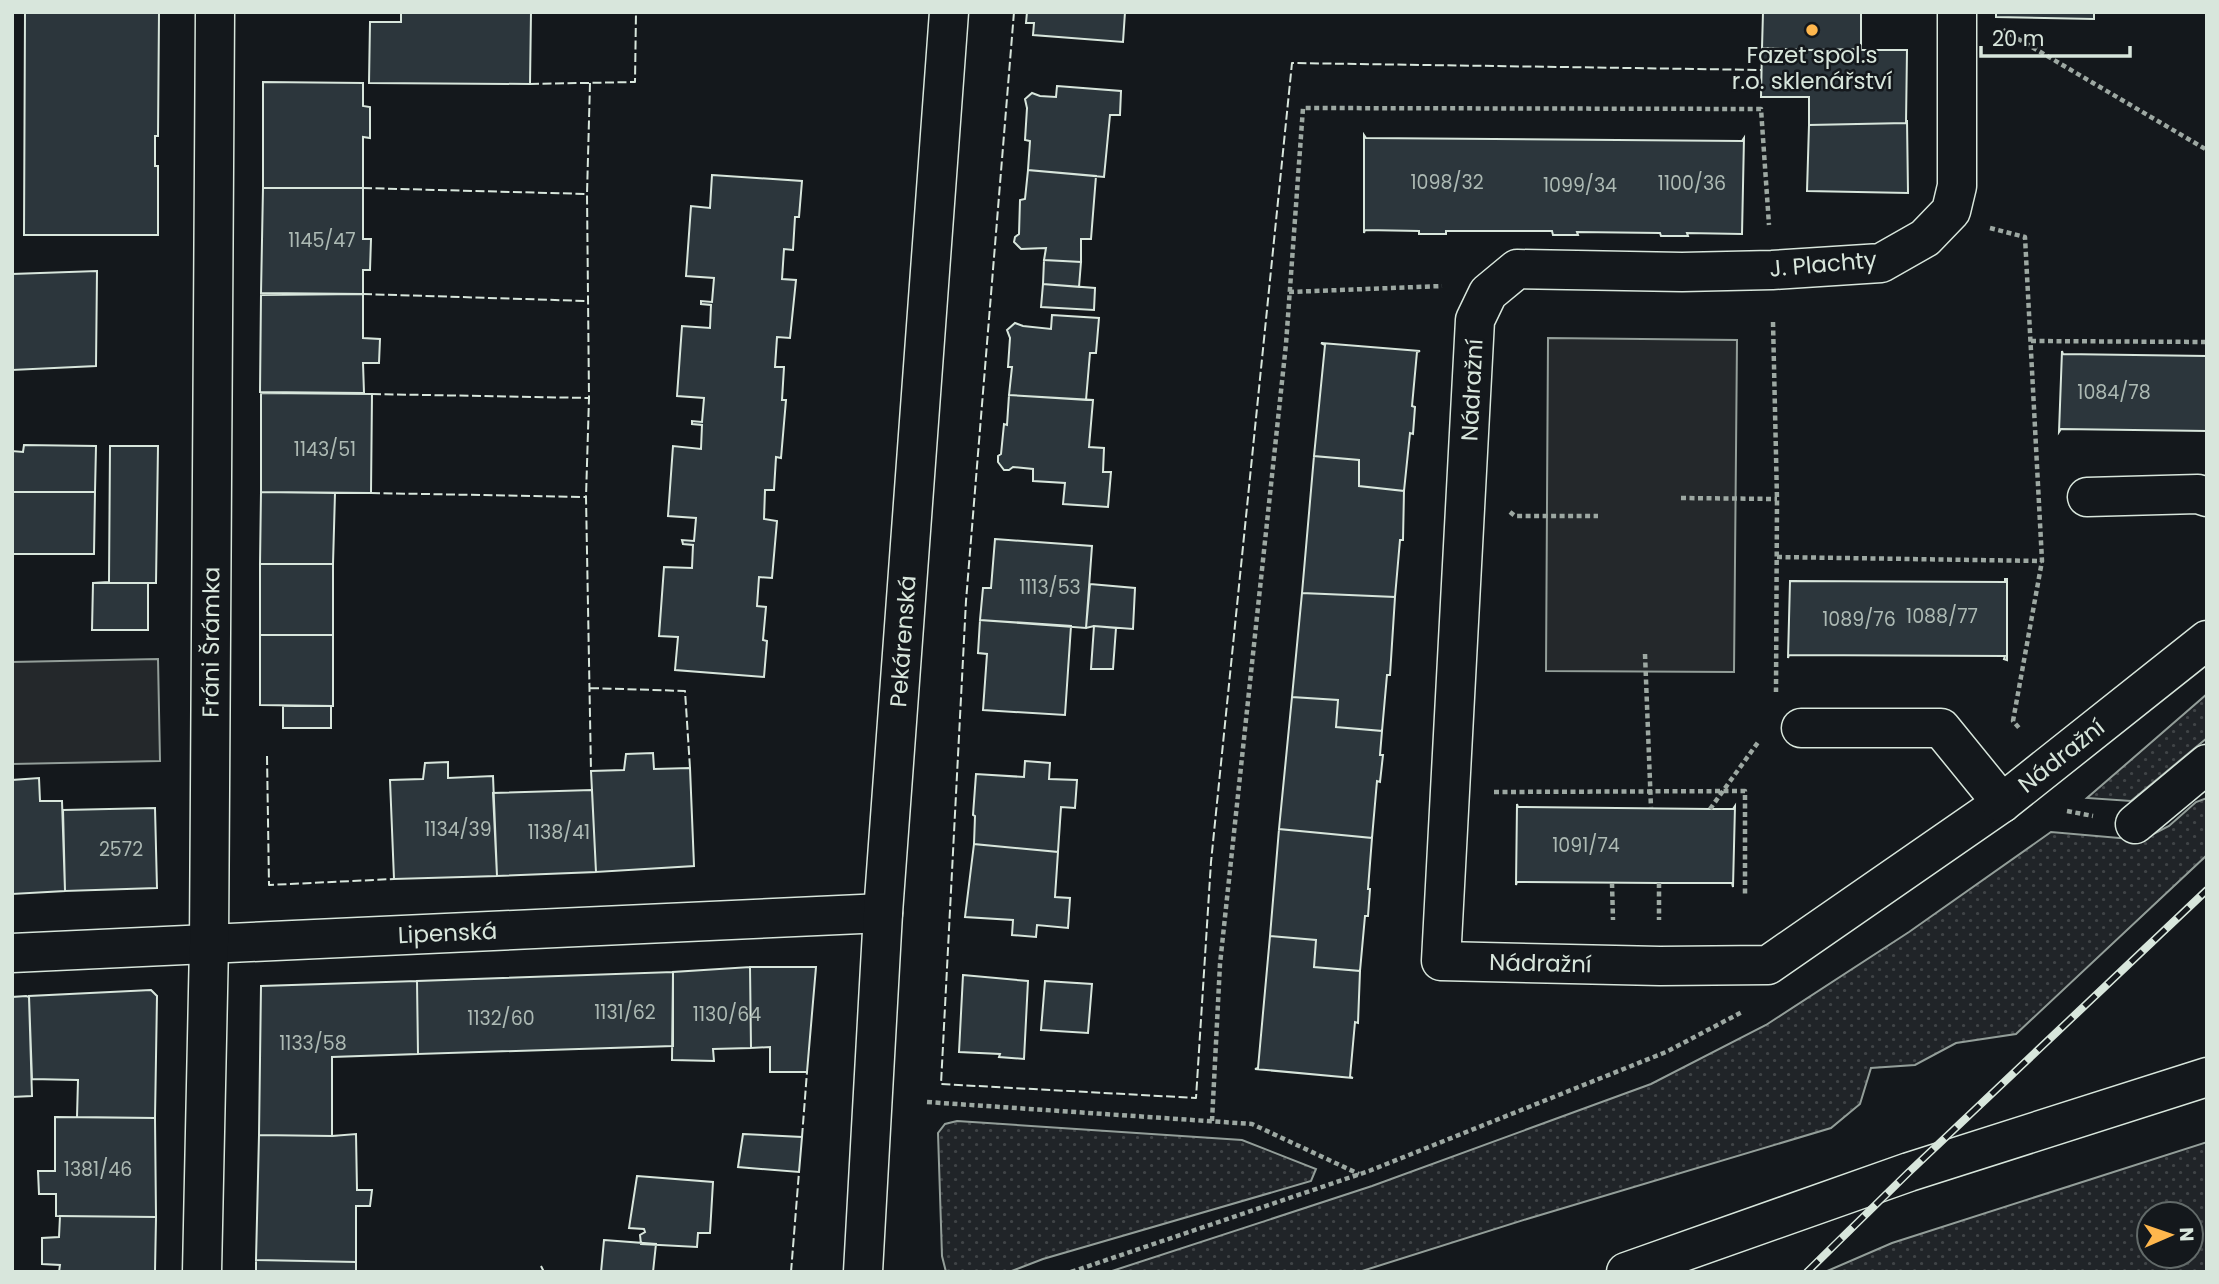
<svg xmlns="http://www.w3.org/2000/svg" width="2219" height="1284" font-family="Poppins,sans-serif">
<defs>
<pattern id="grass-dots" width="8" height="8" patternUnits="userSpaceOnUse" patternTransform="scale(1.75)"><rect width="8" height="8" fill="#202428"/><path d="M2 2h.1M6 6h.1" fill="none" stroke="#404447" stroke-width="1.8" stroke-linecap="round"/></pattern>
</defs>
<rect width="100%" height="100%" fill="#14181c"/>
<path fill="url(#grass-dots)" stroke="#939e99" stroke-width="2" fill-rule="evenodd" d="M2207,694V738L2131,801L2087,798Z
M2207,798V855L2016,1034L1956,1043L1915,1065L1871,1068L1860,1104L1831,1128L1527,1219L1359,1272H1109L1372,1186L1651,1084L1766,1025L1909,932L2051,832L2142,840L2169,826L2196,802Z
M957,1121L1242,1140L1316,1169L1311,1181L1043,1259L1009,1272H946L942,1256L938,1133L945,1124Z
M2207,1142V1272H1825L1892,1243ZM2149,1214H2191V1256H2149Z"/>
<path fill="#24282b" stroke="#939e99" stroke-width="2" d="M1548,338L1737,340L1734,672L1546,671Z
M158,659L160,761L12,764V662Z"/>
<path fill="#2c363c" stroke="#d8e6dc" stroke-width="2" d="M25,12H159L158,136H155V166H158V235H24Z
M401,12H531L530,84L369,83L370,22H401Z
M1027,12H1125L1123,42L1033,35L1034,23H1026Z
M1763,12H1861V49L1810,50L1762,48Z
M1996,12H2094V19L1996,17Z
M1762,48L1810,50H1907L1906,123L1809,125V97H1761Z
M263,82L363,83V106L370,107V138L363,137V188H263Z
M1057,86L1121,91L1120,115H1110L1104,177L1028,170L1030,141L1025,140L1027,108L1025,99L1032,93L1040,96L1056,97Z
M1907,120L1908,193L1807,191L1809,125L1906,123Z
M1364,135L1366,138L1742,141L1744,138L1742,234L1687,233L1688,236H1661L1660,233L1577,232L1578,235H1553L1552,231H1446V234H1419V231L1365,230L1364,233Z
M1028,170L1096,176L1091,239H1081V262L1044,260L1046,248L1021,249L1014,242L1015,237L1019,234L1020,200L1025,199Z
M712,175L802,181L799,217H795L793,250L784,249L782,279L796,280L790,338L777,337L775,367H784L782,400H786L781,458L776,457L774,490H765L764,519L777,521L772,578L759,577L757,606L766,607L763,640L767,641L764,677L675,670L678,637L659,636L664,567L692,568L693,545L683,544L682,540L694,541L696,518L668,516L673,446L701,449L702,425L692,424V421L702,422L704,398L677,396L682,326L710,328L711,305L701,304V301L712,302L714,278L686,276L691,206L710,208Z
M263,188H363V239H371L370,270H363V294L261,293Z
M1044,260L1081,262L1079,287L1043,284Z
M97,271L96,366L12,370V274Z
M1043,284L1095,288L1094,310L1041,307Z
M363,294V338L380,339L379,363H363L364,393L260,392L261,295Z
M1052,315L1099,318L1096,353H1090L1086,400L1009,395L1012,367H1008L1010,338L1007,330L1015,323L1023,326L1051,329Z
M1321,343L1420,351L1417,352L1412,406L1415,407L1413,434L1410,433L1404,491L1359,486V460L1314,456L1325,345Z
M2062,351L2063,354L2207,356V431L2061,429L2059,432Z
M261,393L372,394L371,493L261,492Z
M1009,395L1093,400L1089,447L1104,448L1103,472H1111L1108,507L1063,504L1065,483L1033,481V469L1013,467L1009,470H1004L998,462V456L1001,454L1004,424L1007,425Z
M24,445L96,446L95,492H12V451L23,452Z
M110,446H158L156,583H93L109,582Z
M1314,456L1359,460V486L1404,491L1403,540H1400L1395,597L1302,593Z
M12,492H95L94,554H12Z
M261,492L335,493L333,564H260Z
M995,539L1092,546L1086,628L980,620L983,588H991Z
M260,564H333V635H260Z
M2005,579H2007V660L2004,659L2005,656L1789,655L1788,658L1790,581L2005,582Z
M93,583H148V630H92Z
M1090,584L1135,588L1133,629L1094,626L1086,628Z
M1302,593L1395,597L1390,675H1387L1382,731L1336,727L1338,700L1292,697Z
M980,620L1071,626L1065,715L983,710L987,654L978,653Z
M1094,626L1116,628L1113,669H1091Z
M260,635H333V706L260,705Z
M1292,697L1338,700L1336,727L1382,731L1380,755H1383L1380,782L1377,781L1372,838L1279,829Z
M283,706H331V728H283Z
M653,753L654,769L690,768L694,866L596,872L591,771L624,770L626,754Z
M1025,761L1050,763L1049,779L1077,780L1075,808L1061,807L1058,852L974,844L975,816L973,815L976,774L1024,777Z
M448,762V778L493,776L497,876L394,879L390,780L423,779L425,763Z
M39,778L40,801H62L65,891L12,894V780Z
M592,790L596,872L497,876L493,793Z
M1517,804L1518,807L1710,809H1733L1735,806L1733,887L1732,883H1659L1517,882L1516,885Z
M155,808L157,888L65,891L63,810Z
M1279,829L1372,838L1368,889H1370L1368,916H1365L1360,971L1314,967L1316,940L1270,936Z
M974,844L1058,852L1055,897L1070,898L1068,928L1037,925L1036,937L1012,935L1013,920L965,917Z
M1270,936L1316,940L1314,967L1360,971L1358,1023L1355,1022L1350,1077L1353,1078L1255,1069L1258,1068Z
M750,967L751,1048L713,1049L714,1061L672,1060L673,972Z
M750,967H816L807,1072H770V1047L751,1048Z
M673,972V1046L418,1054L417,981Z
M963,975L1028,981L1024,1059L999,1057L1000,1054L959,1052Z
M417,981L418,1054L332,1057V1136L259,1135L261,986Z
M1045,981L1092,984L1088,1033L1041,1030Z
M151,990L157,996L155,1118L77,1117L78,1080L32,1079L29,996Z
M26,996L29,997L32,1096L12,1097V997Z
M55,1117L155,1118L156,1217L56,1216V1194H39L38,1171H55Z
M356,1134L357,1190H372L370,1206H356V1262L256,1260L259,1135L332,1136Z
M743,1134L802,1137L799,1172L738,1167Z
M637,1176L713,1182L710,1233H698L697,1247L641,1244L640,1235L645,1232L644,1229L629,1228Z
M60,1216L156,1217L155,1272H59L60,1265L42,1264V1238L59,1237Z
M604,1240L656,1244L653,1272H593H601Z
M256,1260L356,1262V1272H256Z"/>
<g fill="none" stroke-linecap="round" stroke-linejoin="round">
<g stroke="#d8e6dc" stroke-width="41">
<g id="minor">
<path id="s1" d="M1957,12V186L1951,211L1925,238L1881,263L1772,270L1682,272L1517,269L1488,293L1475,320L1441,961L1660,966L1768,965L2002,803L2207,640"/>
<path d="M2087,497L2198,494L2207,497"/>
<path d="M1801,728H1941L2002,803"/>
<path d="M2135,824L2207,764"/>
<path id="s2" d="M12,953L883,913"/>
<path id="s3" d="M202,1272L209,945L215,12"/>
<path id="s4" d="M863,1272L883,913L949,12"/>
</g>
</g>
<g stroke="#d8e6dc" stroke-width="41">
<path id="major" d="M1626,1272L1909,1172L2207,1077"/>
</g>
<path stroke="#9da8a2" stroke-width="4.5" stroke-dasharray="5 3.5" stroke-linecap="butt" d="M2003,30L2207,150
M1990,228L2025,237L2042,561L2013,721L2020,729
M1289,292L1442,286
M1773,322L1777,499L1776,692
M2031,341L2207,342
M1681,498L1777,499
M1510,512L1515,516H1598
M1777,557L2042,561
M1645,654L1651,808
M1494,792L1745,791V895
M1710,809L1759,741
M2067,811L2093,816
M1612,883L1613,920
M1659,883V920
M927,1102L1252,1124L1359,1174
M1212,1121L1220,964L1286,344L1303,108L1761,109L1769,225
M1071,1272L1369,1171L1666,1052L1742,1012"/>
<use href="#minor" stroke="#14181c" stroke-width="38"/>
<use href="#major" stroke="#14181c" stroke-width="38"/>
<g stroke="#d8e6dc" stroke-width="8">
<path id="rail" d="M1807,1272L1909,1172L2207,890"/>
</g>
<use href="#rail" stroke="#14181c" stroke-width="5" stroke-dasharray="16" stroke-linecap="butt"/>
<path stroke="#d8e6dc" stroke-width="2" stroke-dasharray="9 3.5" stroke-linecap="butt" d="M1014,12L966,601L941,1084L1196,1098L1211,862L1292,63L1762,70
M590,83L587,194L589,398L586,497L591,771
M530,84L635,82L636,12
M363,188L587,194
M363,294L587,301
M372,394L589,398
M371,493L586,497
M590,688L685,691L690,768
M267,756L269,885L394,879
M802,1137L807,1072
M541,1266L544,1272
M791,1272L799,1172"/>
</g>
<circle fill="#ffb74d" stroke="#14181c" stroke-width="2.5" cx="1812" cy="30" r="7"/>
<g text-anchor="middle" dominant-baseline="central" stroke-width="5" stroke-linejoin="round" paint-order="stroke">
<g font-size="19" fill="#adbab4">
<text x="1447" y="182">1098/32</text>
<text x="1692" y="183">1100/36</text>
<text x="1580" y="185">1099/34</text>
<text x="322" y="240">1145/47</text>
<text x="2114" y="392">1084/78</text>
<text x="325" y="449">1143/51</text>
<text x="1050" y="587">1113/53</text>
<text x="1942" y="616">1088/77</text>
<text x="1859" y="619">1089/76</text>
<text x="458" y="829">1134/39</text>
<text x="559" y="832">1138/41</text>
<text x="1586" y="845">1091/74</text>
<text x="121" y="849">2572</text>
<text x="625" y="1012">1131/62</text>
<text x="727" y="1014">1130/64</text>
<text x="501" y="1018">1132/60</text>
<text x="313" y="1043">1133/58</text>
<text x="98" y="1169">1381/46</text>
</g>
<g font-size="23" fill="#d8e6dc" stroke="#14181c">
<text x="1812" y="55">Fazet spol.s<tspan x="1812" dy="26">r.o. sklenářství</tspan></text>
</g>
<g font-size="23" fill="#d8e6dc" stroke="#14181c">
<text transform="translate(1823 264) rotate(-5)">J. Plachty</text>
<text transform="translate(1472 390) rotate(-87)">Nádražní</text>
<text stroke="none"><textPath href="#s3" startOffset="630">Fráni Šrámka</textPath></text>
<text stroke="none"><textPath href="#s4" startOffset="632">Pekárenská</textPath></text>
<text stroke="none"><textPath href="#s1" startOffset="2049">Nádražní</textPath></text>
<text stroke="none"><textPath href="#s2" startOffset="436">Lipenská</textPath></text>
<text stroke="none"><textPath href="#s1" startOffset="1461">Nádražní</textPath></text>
</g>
</g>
<rect width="2219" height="1284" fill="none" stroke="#d8e6dc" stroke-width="28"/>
<g transform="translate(2170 1235) rotate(88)"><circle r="33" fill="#14181c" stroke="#626a69" stroke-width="2"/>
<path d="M0-5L12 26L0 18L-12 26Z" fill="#ffb74d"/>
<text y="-10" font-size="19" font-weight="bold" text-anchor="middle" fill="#d8e6dc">N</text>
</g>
<path d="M1981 46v10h149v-10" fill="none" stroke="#d8e6dc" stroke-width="3.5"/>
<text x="1992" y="46" font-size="21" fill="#d8e6dc" stroke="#14181c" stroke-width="5" paint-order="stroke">20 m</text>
</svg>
